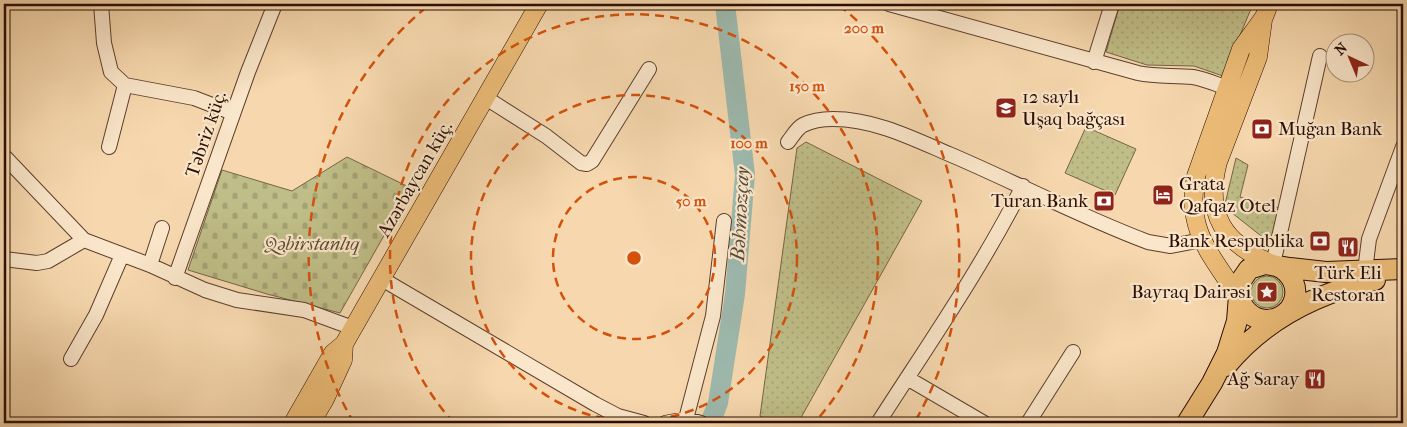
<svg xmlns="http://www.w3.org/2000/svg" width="1407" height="427" font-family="'IM FELL French Canon',serif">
<defs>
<pattern id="cemetery-stones" width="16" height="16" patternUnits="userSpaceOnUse" patternTransform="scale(1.25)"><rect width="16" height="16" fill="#c0be88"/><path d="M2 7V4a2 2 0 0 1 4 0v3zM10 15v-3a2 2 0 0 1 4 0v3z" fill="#a5a274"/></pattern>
<pattern id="park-dots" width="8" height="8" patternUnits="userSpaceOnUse" patternTransform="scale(1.25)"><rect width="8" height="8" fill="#c0be88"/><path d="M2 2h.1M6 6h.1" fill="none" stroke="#a5a274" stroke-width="1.8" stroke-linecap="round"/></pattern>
</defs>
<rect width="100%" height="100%" fill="#f7d8ae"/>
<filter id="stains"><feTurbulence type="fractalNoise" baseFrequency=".004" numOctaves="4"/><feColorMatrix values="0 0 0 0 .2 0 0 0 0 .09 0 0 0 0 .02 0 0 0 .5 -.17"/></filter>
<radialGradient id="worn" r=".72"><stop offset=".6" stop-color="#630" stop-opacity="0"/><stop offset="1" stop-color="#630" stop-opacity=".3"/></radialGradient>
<path fill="#c0be88" stroke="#746545" d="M1251 292a16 16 0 1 1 32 0a16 16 0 1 1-32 0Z"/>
<path fill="url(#cemetery-stones)" stroke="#746545" d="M347,157L411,188L340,313L267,294L188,270L222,170L292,191Z"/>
<path fill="url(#park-dots)" stroke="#746545" d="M1120,4H1253L1223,76L1194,66L1147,65L1106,52Z
M1086,127L1136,149L1115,195L1065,173Z
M806,142L922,201L798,423H774L760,416L797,148Z
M1236,158L1248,165L1240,197L1283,209L1274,239H1265L1227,209L1225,204Z"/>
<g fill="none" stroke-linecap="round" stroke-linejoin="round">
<path stroke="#9db9ae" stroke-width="20" d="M710,423L718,403L735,294L745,175L725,4"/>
<g stroke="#5c3f2d" stroke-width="16">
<path id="minor" d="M101,4L104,43L111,72L125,85L194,98L233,113
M889,4L1138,73C1156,77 1175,75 1193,77C1205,79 1216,84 1227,88
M1094,62L1112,4
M486,98L546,136L581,163L587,164L592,161L649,69
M788,142C792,137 797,128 803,125C811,121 824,119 833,119C874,119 912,138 949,154C1015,182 1081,217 1148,242L1171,246L1202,240
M109,147L125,85
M4,156L84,240L150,265L205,290L237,300L304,310L353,328
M4,259L37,263L48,261L84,240
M1273,264L1320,56
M150,265L162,228
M1365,271L1369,239L1403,147
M175,278L248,72L275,4
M382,279L595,404L618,416L644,423
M71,359L96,315L122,255
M907,378L984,423
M686,419L713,316L724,221
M665,423L686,419L701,423
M878,423C928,345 981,269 1023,186
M1028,423L1073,352"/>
</g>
<g stroke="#290c02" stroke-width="19">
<path id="major" d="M1263,20L1258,57L1218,162C1204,215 1224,244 1273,264
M1239,298C1212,255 1185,231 1196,176L1241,49L1264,17L1269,4
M293,423L333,353L344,344L539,4
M311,423L325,399L343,360L344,344"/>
</g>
<g stroke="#290c02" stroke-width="22">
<path id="highway" d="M1239,298C1254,339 1307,316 1293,281C1289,274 1283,268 1276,266
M1226,366C1264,320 1317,293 1375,280
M1187,423L1212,383L1227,353L1237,321L1240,282L1249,269L1265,264L1290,268L1326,272L1403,269"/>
</g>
<use href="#minor" stroke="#fae6ca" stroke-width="14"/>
<use href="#major" stroke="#ecbc77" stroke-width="18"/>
<use href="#highway" stroke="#ecbc77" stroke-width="20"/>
</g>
<g fill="none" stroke="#d5510b" stroke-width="2.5" stroke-dasharray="9 6">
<circle cx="634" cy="258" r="81"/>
<circle cx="634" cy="258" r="163"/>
<path d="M454 423A244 244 0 1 1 814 423"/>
<path d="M354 423A325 325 0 0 1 429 5M839 5A325 325 0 0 1 914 423"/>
</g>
<defs>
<g id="school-square" transform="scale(1.125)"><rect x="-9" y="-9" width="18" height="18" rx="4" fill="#8f2418" stroke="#fae6ca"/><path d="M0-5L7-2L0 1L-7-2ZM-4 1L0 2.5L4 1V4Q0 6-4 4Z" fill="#fff"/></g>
<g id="bank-square" transform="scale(1.125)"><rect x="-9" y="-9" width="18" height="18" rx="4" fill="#8f2418" stroke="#fae6ca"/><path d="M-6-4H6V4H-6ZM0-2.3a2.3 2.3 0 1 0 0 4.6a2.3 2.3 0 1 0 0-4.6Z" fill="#fff"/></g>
<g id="hotel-square" transform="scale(1.125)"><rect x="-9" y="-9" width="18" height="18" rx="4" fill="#8f2418" stroke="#fae6ca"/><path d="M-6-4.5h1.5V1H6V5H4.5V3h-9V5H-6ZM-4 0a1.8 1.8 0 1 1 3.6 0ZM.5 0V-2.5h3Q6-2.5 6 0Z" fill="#fff"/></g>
<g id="restaurant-square" transform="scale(1.125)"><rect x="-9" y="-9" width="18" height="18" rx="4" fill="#8f2418" stroke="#fae6ca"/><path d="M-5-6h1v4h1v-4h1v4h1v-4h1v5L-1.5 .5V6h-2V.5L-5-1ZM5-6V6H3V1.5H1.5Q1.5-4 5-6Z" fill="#fff"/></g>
<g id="sight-square" transform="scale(1.125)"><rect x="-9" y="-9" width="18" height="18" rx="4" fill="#8f2418" stroke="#fae6ca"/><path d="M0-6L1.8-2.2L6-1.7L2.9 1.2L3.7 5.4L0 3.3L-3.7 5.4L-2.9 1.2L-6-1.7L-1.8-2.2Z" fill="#fff"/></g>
</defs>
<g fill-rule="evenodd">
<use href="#school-square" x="1006" y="108"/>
<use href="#bank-square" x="1262" y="129"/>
<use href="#hotel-square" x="1163" y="195"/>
<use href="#bank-square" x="1104" y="201"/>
<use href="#bank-square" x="1320" y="241"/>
<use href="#restaurant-square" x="1348" y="247"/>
<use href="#sight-square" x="1267" y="292"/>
<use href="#restaurant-square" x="1315" y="379"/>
</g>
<g text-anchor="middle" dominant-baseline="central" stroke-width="4.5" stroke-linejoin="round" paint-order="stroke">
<g font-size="19" fill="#290c02" stroke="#fae6ca" text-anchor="end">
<text x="1022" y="97" text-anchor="start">12 saylı<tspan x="1022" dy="22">Uşaq bağçası</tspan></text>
<text x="1278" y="129" text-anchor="start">Muğan Bank</text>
<text x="1179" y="184" text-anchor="start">Grata<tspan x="1179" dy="22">Qafqaz Otel</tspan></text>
<text x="1088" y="201">Turan Bank</text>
<text x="1304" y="241">Bank Respublika</text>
<text x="1348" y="273" text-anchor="middle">Türk Eli<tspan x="1348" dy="22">Restoran</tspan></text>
<text x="1251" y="292">Bayraq Dairəsi</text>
<text x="1299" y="379">Ağ Saray</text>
</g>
<g font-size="19" fill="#290c02" stroke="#fae6ca">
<text transform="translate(206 134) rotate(-71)">Təbriz küç.</text>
<text transform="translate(415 179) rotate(-60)">Azərbaycan küç.</text>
</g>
<g font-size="19" font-style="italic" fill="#5e4a31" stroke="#fae6ca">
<text x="312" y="244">Qəbirstanlıq</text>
</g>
<g font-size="20" font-style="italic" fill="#52493e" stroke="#fae6ca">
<text transform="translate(740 214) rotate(-87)">Bəhməzçay</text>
</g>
</g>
<circle cx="634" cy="258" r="8" fill="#d5510b" stroke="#fae6ca" stroke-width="2.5"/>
<g font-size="15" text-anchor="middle" font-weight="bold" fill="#d5510b" stroke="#fae6ca" stroke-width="4.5" stroke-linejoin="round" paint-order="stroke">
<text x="864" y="33">200 m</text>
<text x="807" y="91">150 m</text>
<text x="749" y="148">100 m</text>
<text x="691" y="206">50 m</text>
</g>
<rect width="1407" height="427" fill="none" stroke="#f7d8ae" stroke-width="20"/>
<rect x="5" y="5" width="1397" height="417" fill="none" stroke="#290c02" stroke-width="2.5"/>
<rect x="10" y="10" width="1387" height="407" fill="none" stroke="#290c02"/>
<g transform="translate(1350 58) rotate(316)"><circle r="24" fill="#fae6ca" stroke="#a68f7a"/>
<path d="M0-4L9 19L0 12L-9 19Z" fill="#8f2418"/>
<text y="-8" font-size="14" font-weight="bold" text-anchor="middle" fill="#290c02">N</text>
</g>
<rect width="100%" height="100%" filter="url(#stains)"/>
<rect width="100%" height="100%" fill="url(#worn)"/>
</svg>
